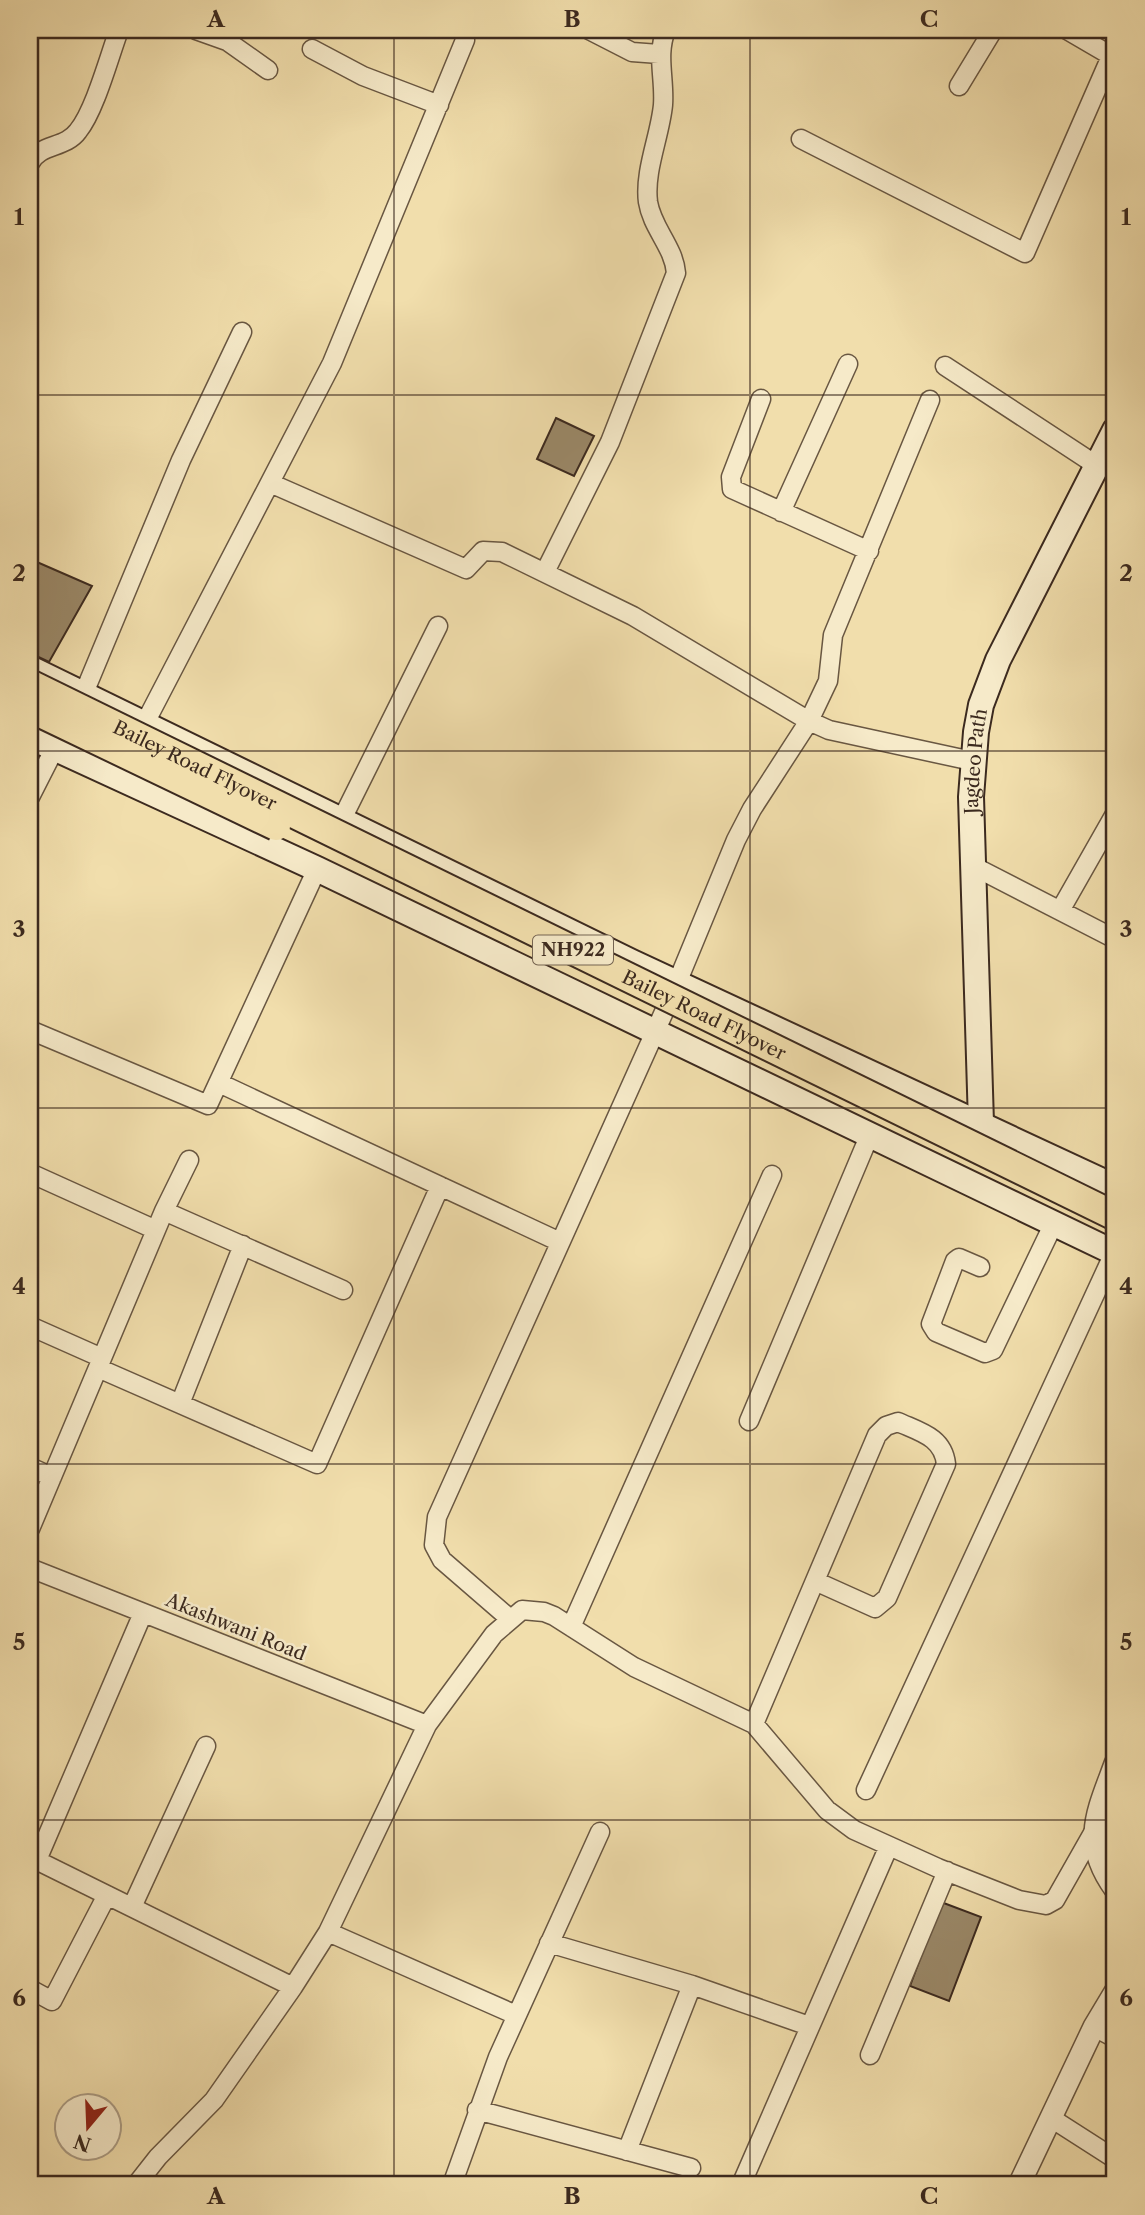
<svg xmlns="http://www.w3.org/2000/svg" width="1145" height="2215" font-family="'Libre Caslon Text',serif">
<rect width="100%" height="100%" fill="#f1deac"/>
<filter id="stains"><feTurbulence type="fractalNoise" baseFrequency=".00286" numOctaves="4"/><feColorMatrix values="0 0 0 0 .2 0 0 0 0 .09 0 0 0 0 .02 0 0 0 .5 -.17"/></filter>
<radialGradient id="worn" r=".72"><stop offset=".6" stop-color="#630" stop-opacity="0"/><stop offset="1" stop-color="#630" stop-opacity=".3"/></radialGradient>
<path fill="#9a8868" stroke="#3c2a1f" stroke-width="2" d="M556,418L594,436L574,476L537,459Z
M30,559L92,586L49,662L30,653Z
M941,1902L981,1917L949,2001L910,1986Z"/>
<g fill="none" stroke-linecap="round" stroke-linejoin="round">
<g stroke="#695742" stroke-width="21">
<path id="minor" d="M196,30L227,41L268,70
M589,30L632,52L659,54
M1067,30L1115,58
M312,49L363,76L439,105
M959,86L993,30
M801,139L1025,253L1112,54
M30,163C40,143 65,149 78,131C95,110 109,57 119,30
M945,366L1096,465
M761,399L731,477L732,489L869,551
M270,483L466,569L483,551L502,552L633,616L809,721L829,730L972,761
M781,512L848,364
M545,572L610,442L676,273C674,247 652,228 648,202C644,171 660,136 663,105C665,79 656,55 666,30
M79,705L181,460L242,332
M145,723L332,363L465,40
M30,797L60,738
M342,819L438,626
M975,867L1115,939
M1061,909L1115,814
M30,1030L208,1105L317,869
M219,1083L560,1242
M30,1173L156,1230
M164,1211L343,1290
M980,1267L959,1258L955,1261L931,1324L936,1332L985,1353L993,1350L1054,1223
M30,1326L102,1358
M98,1368L317,1464L440,1186
M180,1404L243,1245
M749,1421L870,1134
M30,1467L52,1477
M30,1529L164,1211L189,1160
M30,1568L427,1725
M509,1618L442,1560L434,1545L437,1517L677,983L736,840L752,809L809,721L828,681L833,635L930,400
M571,1627L772,1175
M754,1724C795,1628 836,1531 877,1435L886,1426L898,1422C920,1432 943,1437 946,1464L887,1598L875,1608L815,1581
M866,1790L1114,1253
M30,1857L293,1987
M37,1860L143,1613
M132,1907L206,1746
M328,1932L516,2015
M549,1943L692,1985L627,2151
M692,1985L809,2026
M30,1989L52,2001L107,1895
M1094,2027L1115,2038
M870,2055L947,1871
M477,2110L691,2168
M1051,2118L1115,2159
M136,2185L158,2157L214,2100L293,1987L328,1932L427,1725L494,1634L522,1610L544,1612L554,1616L634,1667L754,1724L827,1810L854,1830L938,1868L1019,1900L1046,1905L1055,1900L1093,1833
M452,2185L498,2057L600,1832
M741,2185L888,1848"/>
</g>
<g stroke="#695742" stroke-width="24">
<path id="tertiary" d="M1115,1764C1097,1813 1081,1842 1115,1889
M1019,2185L1094,2027L1115,1992"/>
</g>
<g stroke="#3c2a1f" stroke-width="28">
<g id="secondary">
<path d="M30,668L632,962L1115,1187"/>
<path d="M30,737L317,869L1115,1253"/>
<path id="s1" d="M981,1123L971,797L976,732L981,705L998,660L1115,430"/>
</g>
</g>
<use href="#minor" stroke="#f6eac9" stroke-width="18"/>
<use href="#tertiary" stroke="#f6eac9" stroke-width="21"/>
<use href="#secondary" stroke="#f6eac9" stroke-width="24"/>
<g stroke="#3c2a1f" stroke-width="32" stroke-linecap="butt">
<g id="trunk-bridge">
<path id="s2" d="M30,684L1115,1216"/>
<path d="M30,708L276,826"/>
</g>
</g>
<use href="#trunk-bridge" stroke="#f1deac" stroke-width="28"/>
</g>
<path fill="none" stroke="#3c2a1f" stroke-width="2" stroke-opacity="0.55" d="M394,30V2185M750,30V2185M30,395H1115M30,751H1115M30,1108H1115M30,1464H1115M30,1820H1115"/>
<g text-anchor="middle" dominant-baseline="central" stroke-width="5" stroke-linejoin="round" paint-order="stroke">
<rect fill="#f6eac9" stroke="#746452" stroke-width="2" x="533" y="935.5" width="80" height="29" rx="5"/>
<g font-size="18" font-weight="bold" fill="#3c2a1f">
<text x="573" y="950">NH922</text>
</g>
<g font-size="19" fill="#3c2a1f" stroke="#f6eac9">
<text stroke="none"><textPath href="#s1" startOffset="362">Jagdeo Path</textPath></text>
<text stroke="none"><textPath href="#s2" startOffset="184">Bailey Road Flyover</textPath></text>
<text stroke="none"><textPath href="#s2" startOffset="751">Bailey Road Flyover</textPath></text>
<text transform="translate(236 1627) rotate(22)">Akashwani Road</text>
</g>
</g>
<rect width="1145" height="2215" fill="none" stroke="#f1deac" stroke-width="77"/>
<g transform="translate(88 2127) rotate(199)"><circle r="33" fill="#f6eac9" stroke="#ac9d85" stroke-width="2"/>
<path d="M0-5L12 26L0 18L-12 26Z" fill="#8f2418"/>
<text y="-10" font-size="19" font-weight="bold" text-anchor="middle" fill="#3c2a1f">N</text>
</g>
<rect x="38" y="38" width="1068" height="2138" fill="none" stroke="#3c2a1f" stroke-width="2.5"/>
<g font-size="23" text-anchor="middle" font-weight="bold" fill="#3c2a1f">
<text x="216" y="27">A</text>
<text x="572" y="27">B</text>
<text x="929" y="27">C</text>
<text x="19" y="225">1</text>
<text x="1126" y="225">1</text>
<text x="19" y="581">2</text>
<text x="1126" y="581">2</text>
<text x="19" y="937">3</text>
<text x="1126" y="937">3</text>
<text x="19" y="1294">4</text>
<text x="1126" y="1294">4</text>
<text x="19" y="1650">5</text>
<text x="1126" y="1650">5</text>
<text x="19" y="2006">6</text>
<text x="1126" y="2006">6</text>
<text x="216" y="2204">A</text>
<text x="572" y="2204">B</text>
<text x="929" y="2204">C</text>
</g>
<rect width="100%" height="100%" filter="url(#stains)"/>
<rect width="100%" height="100%" fill="url(#worn)"/>
</svg>
